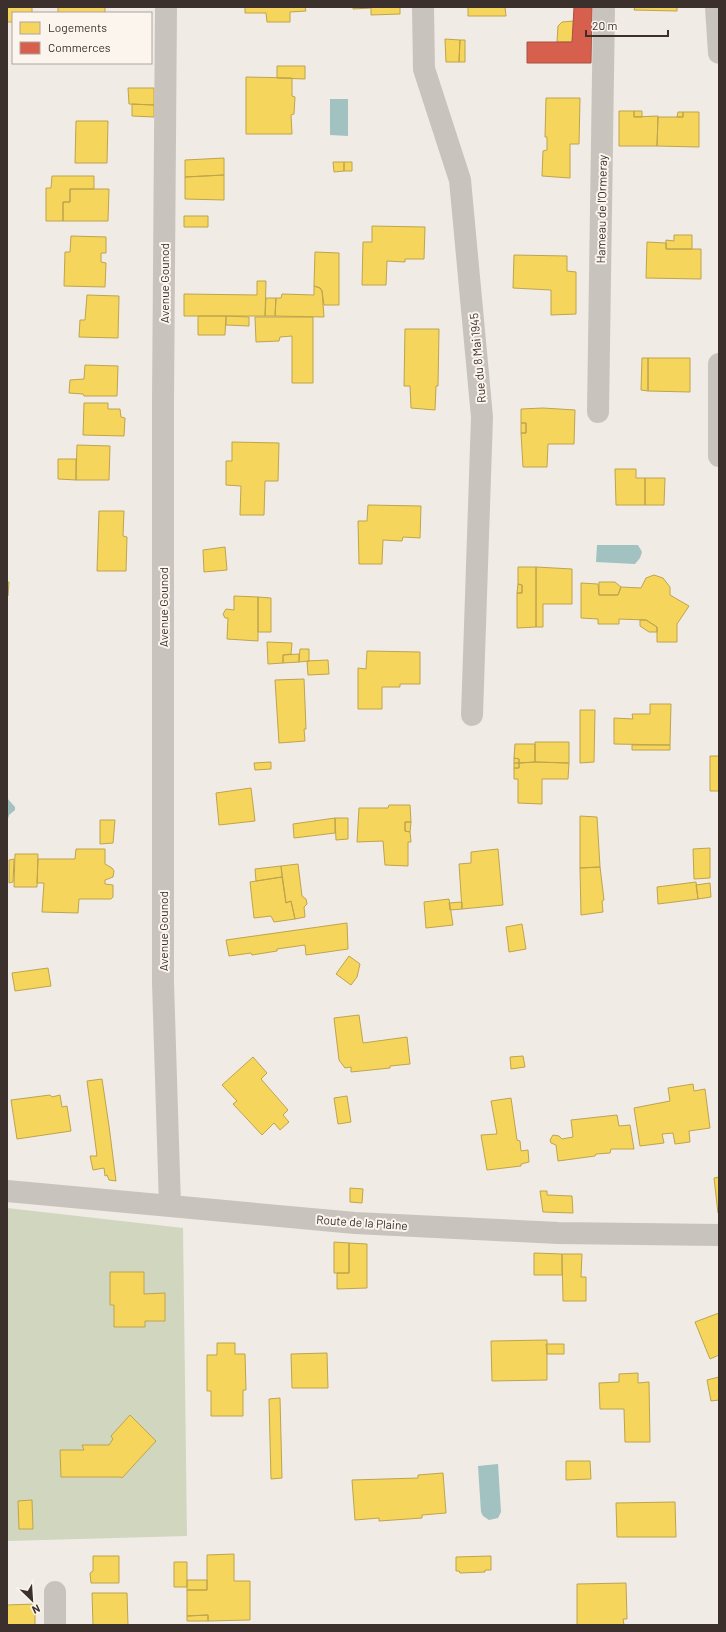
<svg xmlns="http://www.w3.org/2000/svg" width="726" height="1632" font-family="Barlow,sans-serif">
<rect width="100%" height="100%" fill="#f0ebe5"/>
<path fill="#d1d6bf" d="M7,1208L183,1228L187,1536L7,1541Z"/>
<path fill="#a1c2c1" d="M330,99H348V136L330,135Z
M597,545H638L642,552L640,558L635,564L596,562Z
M7,798L15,807V810L9,815L8,819Z
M498,1464L501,1512L498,1518L489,1520L483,1516L481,1512L478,1466Z"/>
<path fill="#f6d55c" stroke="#bea44d" d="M7,7H32V13H13V22H7Z
M58,7H105V13H58Z
M245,7H305L306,11L290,12V22H267L266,13H245Z
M353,7H400V14L371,15V8L353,9Z
M468,7H505L506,16H468Z
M635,7H677V11L634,10Z
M574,21L572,42H557L558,26L562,22Z
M445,39L460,40L459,62H446Z
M460,40H465V62H459Z
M277,66H305V79L277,78Z
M246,77L292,78V96L295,97L294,114L291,115L292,134H246Z
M128,88H154V105L129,104Z
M546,98H580L579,144H570V178L542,176L543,151L547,150V137H545Z
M132,104L154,105V117L132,116Z
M619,111H634V117L658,116L657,146H619Z
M634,111H642V117H634Z
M678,112H683V117H677Z
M683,112H699V147L657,146L658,117H683Z
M76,121H108L107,163H75Z
M224,158V175L185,177V160Z
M333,162H344V171L334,172Z
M344,162H352V171H344Z
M224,175V200L185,199V177Z
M52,176H94V189H70V202H63V221H46V188H51Z
M70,189H109L108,221H63V202H70Z
M184,216H208V227H184Z
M372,226L425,227L424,259H405V262L387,261L386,285H362L363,242H372Z
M674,235H692V249H666V240L674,241Z
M71,236L106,237V253H101V262L106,263L105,287L64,286L65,252H70Z
M647,242L666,243V249H701V279L646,278Z
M315,252L339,253V305H324L322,291L320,288L314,286Z
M514,255L567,256V271L576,272V314L551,315V290L513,288Z
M257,281H266L265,316H184V294L257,295Z
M314,286L320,288L322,291L324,317L275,316L276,298H281L282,294L314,295Z
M87,295L119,296L118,338L79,337L80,320H85Z
M266,298H276L275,316H265Z
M198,316H226L225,335H198Z
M226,316L249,317V326L226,325Z
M255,317H313V383H292V336L280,337L279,341L256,342Z
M405,329H439L438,386H436L435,410L411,408L410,386H404Z
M642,358H648V391L641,390Z
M648,358H690V392L648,391Z
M85,365L118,366L117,396H84L83,394L69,393L70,380L84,379Z
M84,403H108V409H120L121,417L125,418L124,436L83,435Z
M543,408L575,410L574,444H548L547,467H523L521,433H526V423H521V409Z
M521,423H526V433H521Z
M232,442L279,443L278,481H265L264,515H240L241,486L226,485V461H232Z
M77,445L110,446L109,480H76Z
M58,459H76V480L58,479Z
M615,469H636V478H645V505H616Z
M645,478H665L664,505H645Z
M368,505L421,506L420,538L403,537L402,541L383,540L382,564H359L358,521H367Z
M99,511H124L123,536L127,537L126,571H97Z
M225,547L227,570L204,572L203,550Z
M518,567H536V627L517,628V593H522V585L518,584Z
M536,567L572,569V604H543V627H536Z
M654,575L663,578L670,587V595L689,606L677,624V642H657V627L646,620L619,619V624H598V619L581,618V583L598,584L599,595H618L621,587L641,588L646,578Z
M7,582H9L8,596H7Z
M599,582H615L621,587L618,595H599Z
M518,584L522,585V593H517Z
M234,596L258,597V641L227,639L228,618H225L223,614L226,609L234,610Z
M258,597L271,598V632H258Z
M640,620H646L657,627V632H649L640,626Z
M267,642L292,643L291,654L283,655V663L268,664Z
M300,649H309V661L299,662Z
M367,651L420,652V684H400V687H382V709H358V668L366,669Z
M299,654V662L283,663V655Z
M328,660L329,674L308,675L307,661Z
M304,679L306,729H304L305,741L279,743L275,680Z
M650,704H671L670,745L614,744V718L633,719L632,714H650Z
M580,710H595L594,762L580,763Z
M535,742H569V763L535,762Z
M515,744H535V762L519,763V759L514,758Z
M632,745H670V750H632Z
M710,756H719V791H710Z
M514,758L519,759V763H514Z
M271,762V769L255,770L254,763Z
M535,762L569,763L568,779H542V804L518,803V779H514V768H519V763Z
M514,763H519V768H514Z
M251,788L255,821L219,825L216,793Z
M389,805H410L411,822H405V831L410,832L411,842H408V866L385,865L383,841L357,842L359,808H388Z
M580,816L597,817L600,867L580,868Z
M335,818H348V839L336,840Z
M335,818V833L294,838L293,824Z
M100,820H115L113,843L100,844Z
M405,822H411L410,832L405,831Z
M710,848V878L694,879L693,849Z
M76,849H105V864L112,868L114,871L113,877L105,880V884L113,885V897L111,899H79L78,913L42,912L44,883H37L38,859H75Z
M498,849L503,905L462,909L459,864L471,863V852Z
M15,854H38L37,887H14Z
M14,859L13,882L9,883V860Z
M298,864L302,896L306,899L307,904L304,907L305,917L295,919L291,901L286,903L281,866Z
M281,866L282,877L256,881L255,869Z
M600,867L604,900L602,901L603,912L581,915L580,868Z
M282,877L286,903L291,901L295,919L274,922L271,916L254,918L250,882Z
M696,882L698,899L658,904L657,887Z
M710,883L711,897L698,899L696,885Z
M449,899L453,925L426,928L424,902Z
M462,902V909L450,910L449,903Z
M347,923L348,949L306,955L305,945L277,949V951L252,955L251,953L229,956L226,940Z
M522,924L526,949L509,952L506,927Z
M349,956L360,964L357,977L351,985L336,974Z
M48,968L51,986L15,991L12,973Z
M359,1015L363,1043L407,1037L410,1064L390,1066V1068L351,1072V1067L345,1068L339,1060L334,1018Z
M523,1056L525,1067L511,1069L510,1057Z
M253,1057L267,1073L261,1079L288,1110L283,1115L289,1122L280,1130L274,1123L262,1135L233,1104L237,1101L222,1085Z
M102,1079L109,1126L116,1181L109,1180L107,1175L105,1176L104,1168L93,1170L90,1156H97L87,1081Z
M693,1084L694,1091L705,1089L710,1128L689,1131L690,1142L675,1144L673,1133L662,1134L664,1143L640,1146L634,1108L670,1101L668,1088Z
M50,1095L52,1097L60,1095L62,1107L67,1106L71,1131L17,1139L11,1100Z
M347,1096L351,1122L338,1124L334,1098Z
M511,1098L517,1140L520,1141L521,1151L528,1150L529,1162L521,1164V1166L487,1170L481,1135L497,1134L491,1101Z
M617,1115L619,1126L630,1125L634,1149H611L610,1153L596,1154L595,1156L558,1161L556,1145L551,1143L550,1140L553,1135L559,1136L562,1139L573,1137L571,1120Z
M719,1177V1213H718L714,1178Z
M350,1188L363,1189L362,1203L350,1202Z
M540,1191H547V1195L572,1196L573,1213L543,1212Z
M334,1242L349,1243V1273H334Z
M349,1243L367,1244V1288L337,1289V1273H349Z
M534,1253L562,1254V1275H534Z
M562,1254H582L581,1277H586V1301H563Z
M110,1272H144V1294L165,1293V1321H145V1327H114V1305H110Z
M719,1313V1355L710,1359L695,1322Z
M547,1340V1380L492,1381L491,1341Z
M217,1343H235V1354H245L246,1390H243V1416H211V1391H207V1355H217Z
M546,1344H564V1354H547Z
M327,1353L328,1388H292L291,1354Z
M638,1373V1383L649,1382L650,1442H625L624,1409H600L599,1383L619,1382V1374Z
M719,1377V1400L711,1401L707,1380Z
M280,1398L282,1478L271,1479L269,1399Z
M130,1415L156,1441L122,1478L121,1477H61L60,1450H84L82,1445H109L113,1439L111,1436Z
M566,1461H590L591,1479L566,1480Z
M443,1473L446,1513L422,1515V1518L379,1521V1518L355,1520L352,1480L418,1478V1475Z
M32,1500L33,1529H19L18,1501Z
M675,1502L676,1537H617L616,1503Z
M234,1554V1581H250V1620L208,1621V1615L187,1616V1590H207V1555Z
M93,1556H119V1583H91L90,1573L93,1571Z
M491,1556V1570H485V1572L460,1573L459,1571H456V1557Z
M174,1562H187V1587H174Z
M187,1580H207V1590H187Z
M626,1583L627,1619H623L624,1625H577V1584Z
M92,1593H127L128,1625H93Z
M35,1604V1625H7V1605Z
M208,1615V1621H187V1616Z"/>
<path fill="#d6604d" stroke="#a85243" d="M574,7H592L591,63H527V42H572Z"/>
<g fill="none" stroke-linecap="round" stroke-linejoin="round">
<path stroke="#c9c3be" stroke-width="22" d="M166,7L163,401V983L170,1206
M423,7L424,69L460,180L482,417L472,715
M716,7L719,53
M719,364V456
M598,412L604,7
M7,1191L355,1223L558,1233L719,1235
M55,1592V1625"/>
</g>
<g text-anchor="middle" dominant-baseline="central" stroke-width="4" stroke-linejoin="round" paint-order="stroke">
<g font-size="12" fill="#3b302b" stroke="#fbf5ee">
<text transform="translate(601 209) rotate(-89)">Hameau de l'Ormeray</text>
<text transform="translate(164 283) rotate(-90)">Avenue Gounod</text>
<text transform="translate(477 358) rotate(-95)">Rue du 8 Mai 1945</text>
<text transform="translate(163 607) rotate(-90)">Avenue Gounod</text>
<text transform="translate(163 931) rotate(-90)">Avenue Gounod</text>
<text transform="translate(362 1222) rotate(4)">Route de la Plaine</text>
</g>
</g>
<rect width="726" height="1632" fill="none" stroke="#3b302b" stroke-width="16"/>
<rect x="12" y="12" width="140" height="52" fill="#fbf5ee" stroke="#aea6a0"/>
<rect x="20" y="22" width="20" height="12" fill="#f6d55c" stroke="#aea6a0"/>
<text x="48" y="32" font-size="12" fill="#3b302b">Logements</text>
<rect x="20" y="42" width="20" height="12" fill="#d6604d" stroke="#aea6a0"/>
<text x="48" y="52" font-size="12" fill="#3b302b">Commerces</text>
<g transform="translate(32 1600) rotate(155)" stroke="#fbf5ee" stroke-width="3" paint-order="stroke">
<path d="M0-3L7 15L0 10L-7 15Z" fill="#3b302b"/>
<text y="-6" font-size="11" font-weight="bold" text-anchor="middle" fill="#3b302b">N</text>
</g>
<path d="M586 30v6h82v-6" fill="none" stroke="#3b302b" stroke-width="2"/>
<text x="592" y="30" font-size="12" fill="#3b302b" stroke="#fbf5ee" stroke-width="3" paint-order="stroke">20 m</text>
</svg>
